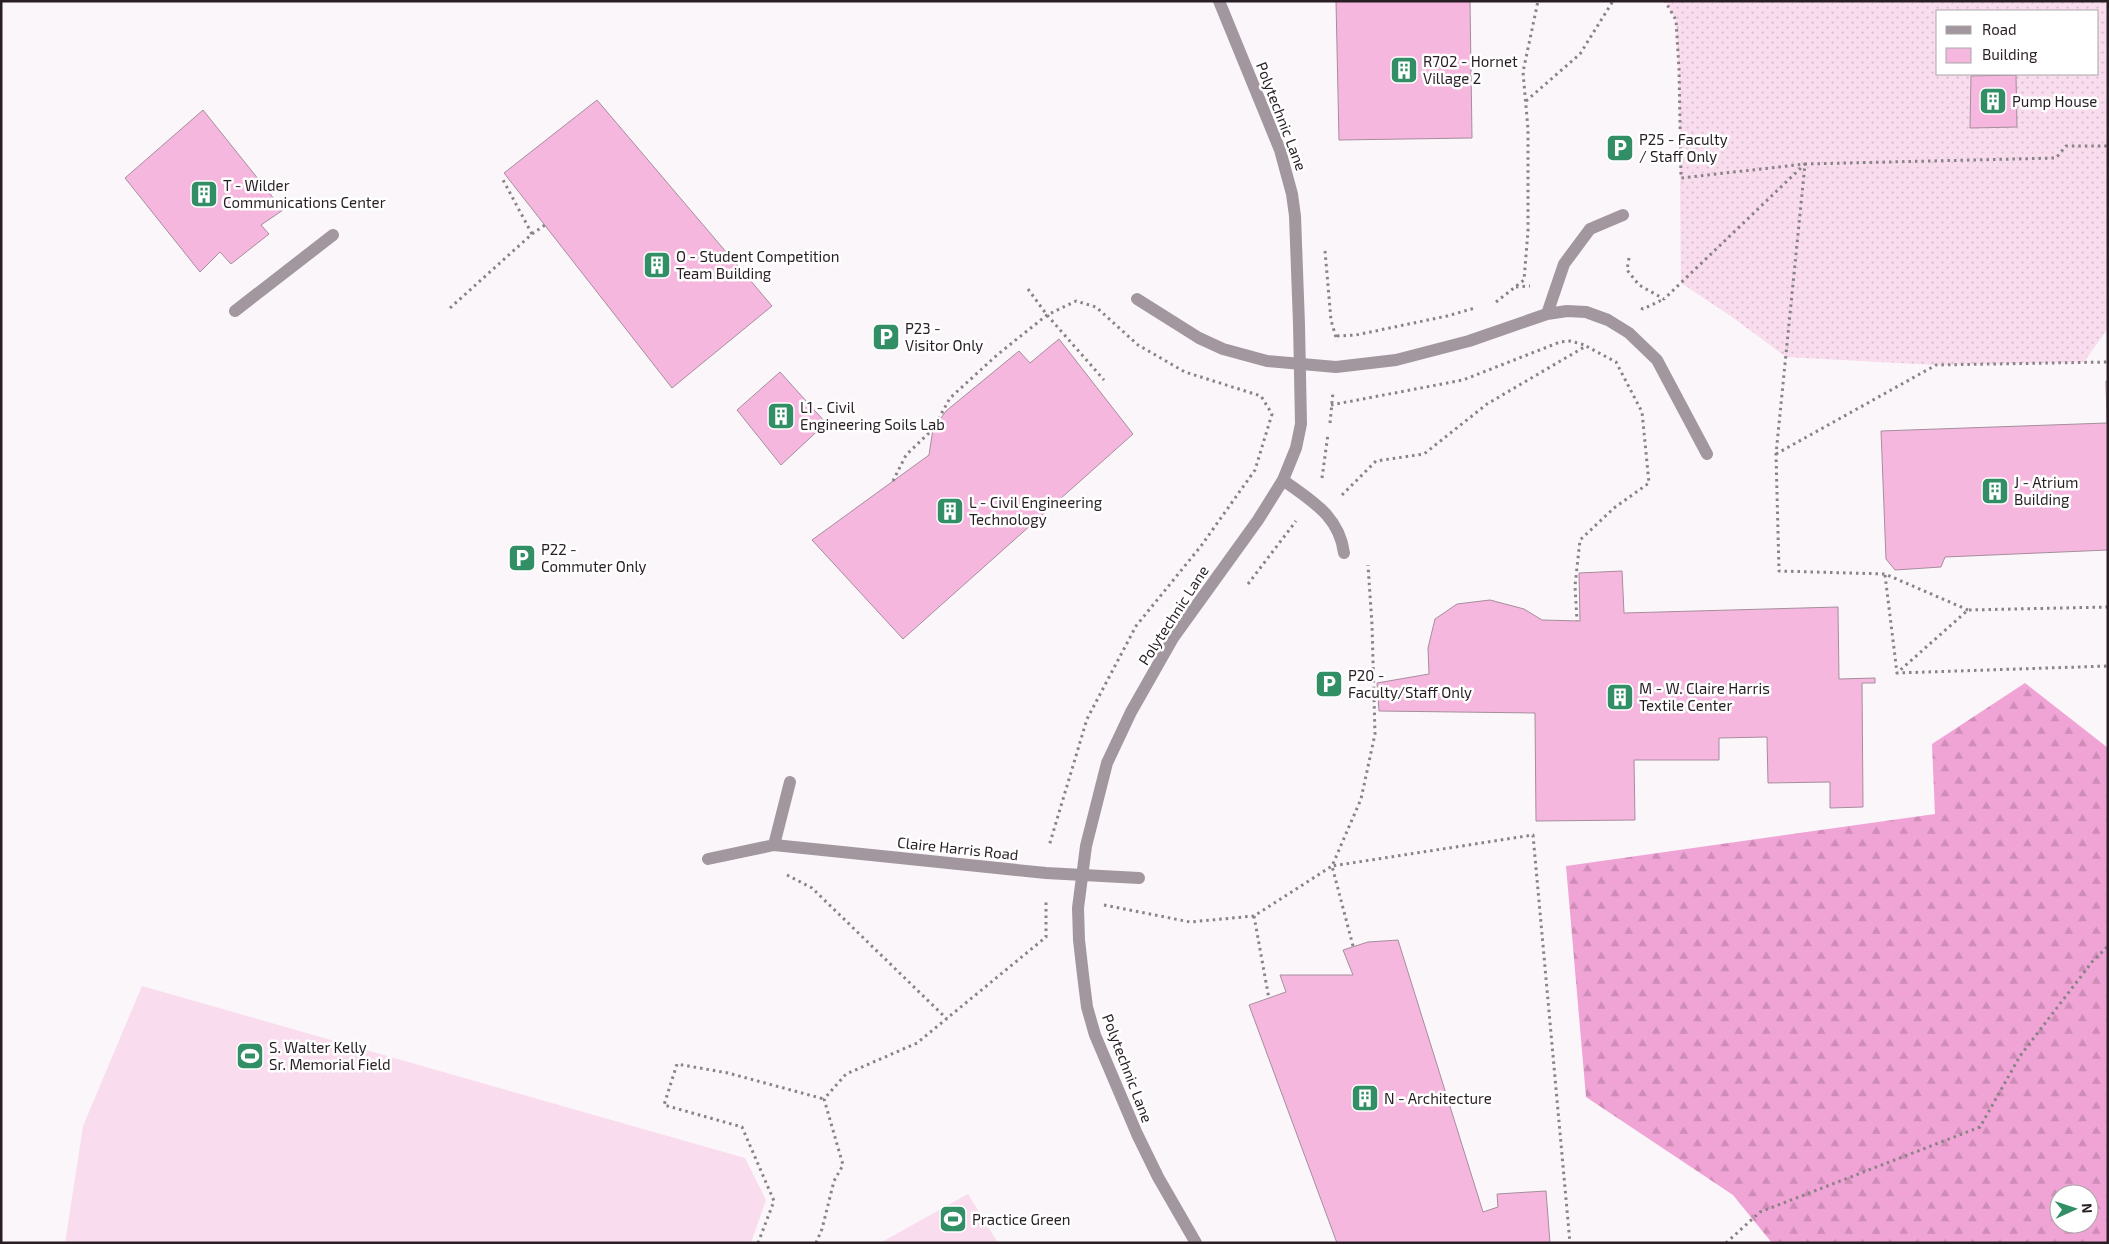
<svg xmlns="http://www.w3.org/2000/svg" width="2109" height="1244" font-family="'Exo 2',sans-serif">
<defs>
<pattern id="grass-dots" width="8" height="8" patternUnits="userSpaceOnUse" patternTransform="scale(1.25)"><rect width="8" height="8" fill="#f9ddee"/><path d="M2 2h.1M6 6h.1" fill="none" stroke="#d5bdcc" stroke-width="1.8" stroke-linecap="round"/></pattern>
<pattern id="forest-firs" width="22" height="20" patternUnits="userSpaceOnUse" patternTransform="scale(1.25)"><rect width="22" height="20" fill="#f0a3d5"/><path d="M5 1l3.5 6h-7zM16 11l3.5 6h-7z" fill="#ce8cb7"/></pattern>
</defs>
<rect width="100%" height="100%" fill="#fbf6f9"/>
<path fill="url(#grass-dots)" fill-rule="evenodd" d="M1665,1H2108V328L2084,362L1936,365L1786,357L1732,317L1681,283L1679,69L1676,20ZM1938,11H2098V74H1938Z"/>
<path fill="url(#forest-firs)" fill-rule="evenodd" d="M2025,683L2108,748V1243H1772L1733,1195L1586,1097L1566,866L1935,814L1932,744ZM2059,1194H2089V1224H2059Z"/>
<path fill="#f9ddee" d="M142,986L745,1158L766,1200L751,1243H65L83,1126Z
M968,1194L998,1243H880Z"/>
<path fill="#f6b7df" stroke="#a68d9d" d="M1336,1H1470L1472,138L1339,140Z
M2016,75L2017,127L1970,128L1971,76Z
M597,100L772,306L672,388L504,173Z
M203,110L283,210L261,225L269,234L231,264L220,252L200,272L125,178Z
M1059,339L1133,434L903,639L812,540L929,455L933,429L946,411L1019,351L1030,363Z
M780,372L826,423L781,465L737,410Z
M2106,381H2108V550L1945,557L1941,567L1895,570L1886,559L1881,431L2107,423Z
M1622,571L1624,613L1838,607L1839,679L1875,678V683H1862L1863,807L1830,808V782L1768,783L1767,737L1719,738V760H1634L1635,820L1536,821L1535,713L1379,711L1377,683L1429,674L1428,648L1435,619L1457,604L1490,600L1524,609L1542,620L1580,621L1579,573Z
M1398,940L1483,1212L1498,1207L1497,1194L1546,1191L1550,1243H1337L1249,1005L1286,992L1280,975H1353L1343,950L1368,942Z"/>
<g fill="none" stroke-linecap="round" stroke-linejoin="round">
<path stroke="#898286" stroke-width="3" stroke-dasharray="2.5 4" stroke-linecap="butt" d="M1526,101L1580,54L1613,1
M532,234L545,225
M1325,251L1331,320L1337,341
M1629,258L1627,270L1639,285L1664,299L1805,164L1681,178L1679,69L1676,20L1665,1
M1516,287L1530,286
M1028,289L1047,315L1104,380
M1496,302L1524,280L1528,231V129L1523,72L1538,1
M450,308L532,234L502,178
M1641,308L1643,309L1664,299
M1337,336L1356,335L1447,316L1475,308
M1331,405L1463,380L1560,342L1570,341L1585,345
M1330,423L1333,392
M1776,454L1936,365L2108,362
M1322,478L1328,434
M893,481L906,455L933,429L950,398L997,355L1047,315L1076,301L1096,307L1138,345L1185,372L1261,396L1272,414L1255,470L1201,546L1136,626L1087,719L1049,846
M1342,495L1376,461L1424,454L1487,404L1586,346L1616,362L1642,412L1649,483L1614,508L1580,540L1575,586L1577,621
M1885,575L1897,673
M1248,584L1296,521
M2108,607L1968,610L1897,673L2108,666
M1968,610L1885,574L1779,571L1776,454L1805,164L2056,158L2066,146H2108
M787,875L812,888L947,1019
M1104,905L1190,922L1254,916L1332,866L1361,799L1375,734L1372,625L1368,565
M1254,916L1269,999
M1353,946L1332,866L1533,835L1570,1243
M758,1243L774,1201L742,1127L664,1105L677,1064L728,1073L824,1099
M816,1243L822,1229L834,1181L843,1165L824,1099L846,1074L917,1043L1046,937V900
M1726,1243L1760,1212L1980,1127L2020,1056L2092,962L2108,946"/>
<path stroke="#a3979f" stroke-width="12" d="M1137,299L1199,338L1223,349L1267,361L1336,367L1396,360L1469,341L1547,314L1567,311L1586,312L1608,320L1629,333L1657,360L1707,454
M235,311L333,235
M1547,314L1564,264L1590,229L1623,215
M1283,480C1311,501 1339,515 1344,553
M774,845L790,782
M708,859L774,845L1046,873L1139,878"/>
<path stroke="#a3979f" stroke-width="12" d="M1196,1243L1158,1177L1137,1134L1095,1035L1087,1007L1083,975L1079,940L1078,908L1086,846L1107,763L1131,712L1173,638L1258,520L1283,480L1296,448L1301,424L1299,324L1295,216L1292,194L1280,150L1219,1"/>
</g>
<defs>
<g id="building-square" transform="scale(1.4375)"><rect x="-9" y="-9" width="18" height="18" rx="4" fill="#328e65" stroke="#fff"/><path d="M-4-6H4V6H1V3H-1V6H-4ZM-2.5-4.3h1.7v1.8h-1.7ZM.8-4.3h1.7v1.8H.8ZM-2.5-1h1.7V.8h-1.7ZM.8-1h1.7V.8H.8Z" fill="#fff"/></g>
<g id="parking-square" transform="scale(1.4375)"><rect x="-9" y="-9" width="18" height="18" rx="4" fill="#328e65" stroke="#fff"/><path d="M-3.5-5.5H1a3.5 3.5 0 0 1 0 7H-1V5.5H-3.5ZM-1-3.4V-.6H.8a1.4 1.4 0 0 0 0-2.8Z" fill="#fff"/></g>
<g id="stadium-square" transform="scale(1.4375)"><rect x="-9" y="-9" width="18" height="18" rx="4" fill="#328e65" stroke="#fff"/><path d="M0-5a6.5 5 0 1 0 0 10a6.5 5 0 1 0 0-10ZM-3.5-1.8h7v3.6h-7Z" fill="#fff"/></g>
</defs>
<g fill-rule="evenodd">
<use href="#building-square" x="1404" y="70"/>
<use href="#building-square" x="1993" y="101"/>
<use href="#parking-square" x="1620" y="148"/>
<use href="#building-square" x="204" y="194"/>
<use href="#building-square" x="657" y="265"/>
<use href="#parking-square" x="886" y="337"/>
<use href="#building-square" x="781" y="416"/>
<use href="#building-square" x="1995" y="491"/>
<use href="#building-square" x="950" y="511"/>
<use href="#parking-square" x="522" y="558"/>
<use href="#parking-square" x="1329" y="684"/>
<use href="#building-square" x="1620" y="697"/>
<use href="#stadium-square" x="250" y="1056"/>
<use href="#building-square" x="1365" y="1098"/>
<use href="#stadium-square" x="953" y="1219"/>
</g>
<g text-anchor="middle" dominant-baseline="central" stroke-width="5" stroke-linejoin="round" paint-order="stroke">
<g font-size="15" fill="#281e24" stroke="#fff" text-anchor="start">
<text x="1423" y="61">R702 - Hornet<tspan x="1423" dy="17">Village 2</tspan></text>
<text x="2012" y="101">Pump House</text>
<text x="1639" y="139">P25 - Faculty<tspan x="1639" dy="17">/ Staff Only</tspan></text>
<text x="223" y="185">T - Wilder<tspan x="223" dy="17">Communications Center</tspan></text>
<text x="676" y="256">O - Student Competition<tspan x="676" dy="17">Team Building</tspan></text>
<text x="905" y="328">P23 -<tspan x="905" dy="17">Visitor Only</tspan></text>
<text x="800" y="407">L1 - Civil<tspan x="800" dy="17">Engineering Soils Lab</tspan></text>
<text x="2014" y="482">J - Atrium<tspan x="2014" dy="17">Building</tspan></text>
<text x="969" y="502">L - Civil Engineering<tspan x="969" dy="17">Technology</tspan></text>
<text x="541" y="549">P22 -<tspan x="541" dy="17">Commuter Only</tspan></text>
<text x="1348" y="675">P20 -<tspan x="1348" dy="17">Faculty/Staff Only</tspan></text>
<text x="1639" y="688">M - W. Claire Harris<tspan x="1639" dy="17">Textile Center</tspan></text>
<text x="269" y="1047">S. Walter Kelly<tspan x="269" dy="17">Sr. Memorial Field</tspan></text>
<text x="1384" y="1098">N - Architecture</text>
<text x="972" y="1219">Practice Green</text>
</g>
<g font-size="15" fill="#281e24" stroke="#fff">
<text transform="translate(1282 116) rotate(69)">Polytechnic Lane</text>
<text transform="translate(1173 615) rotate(-57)">Polytechnic Lane</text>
<text transform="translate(958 848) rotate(6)">Claire Harris Road</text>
<text transform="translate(1128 1068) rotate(69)">Polytechnic Lane</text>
</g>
</g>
<rect width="2109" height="1244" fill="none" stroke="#281e24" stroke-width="5"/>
<rect x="1936" y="10" width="162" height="65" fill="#ffffff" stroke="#a9a5a7"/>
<rect x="1946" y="26" width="25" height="8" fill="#a3979f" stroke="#a9a5a7"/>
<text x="1982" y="35" font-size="15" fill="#281e24">Road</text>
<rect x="1946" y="48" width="25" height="15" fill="#f6b7df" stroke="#a9a5a7"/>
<text x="1982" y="60" font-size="15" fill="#281e24">Building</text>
<g transform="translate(2074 1209) rotate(87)"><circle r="24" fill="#ffffff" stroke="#a9a5a7"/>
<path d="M0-4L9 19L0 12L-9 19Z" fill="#328e65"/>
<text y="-8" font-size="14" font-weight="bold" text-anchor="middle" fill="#281e24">N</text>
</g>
</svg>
